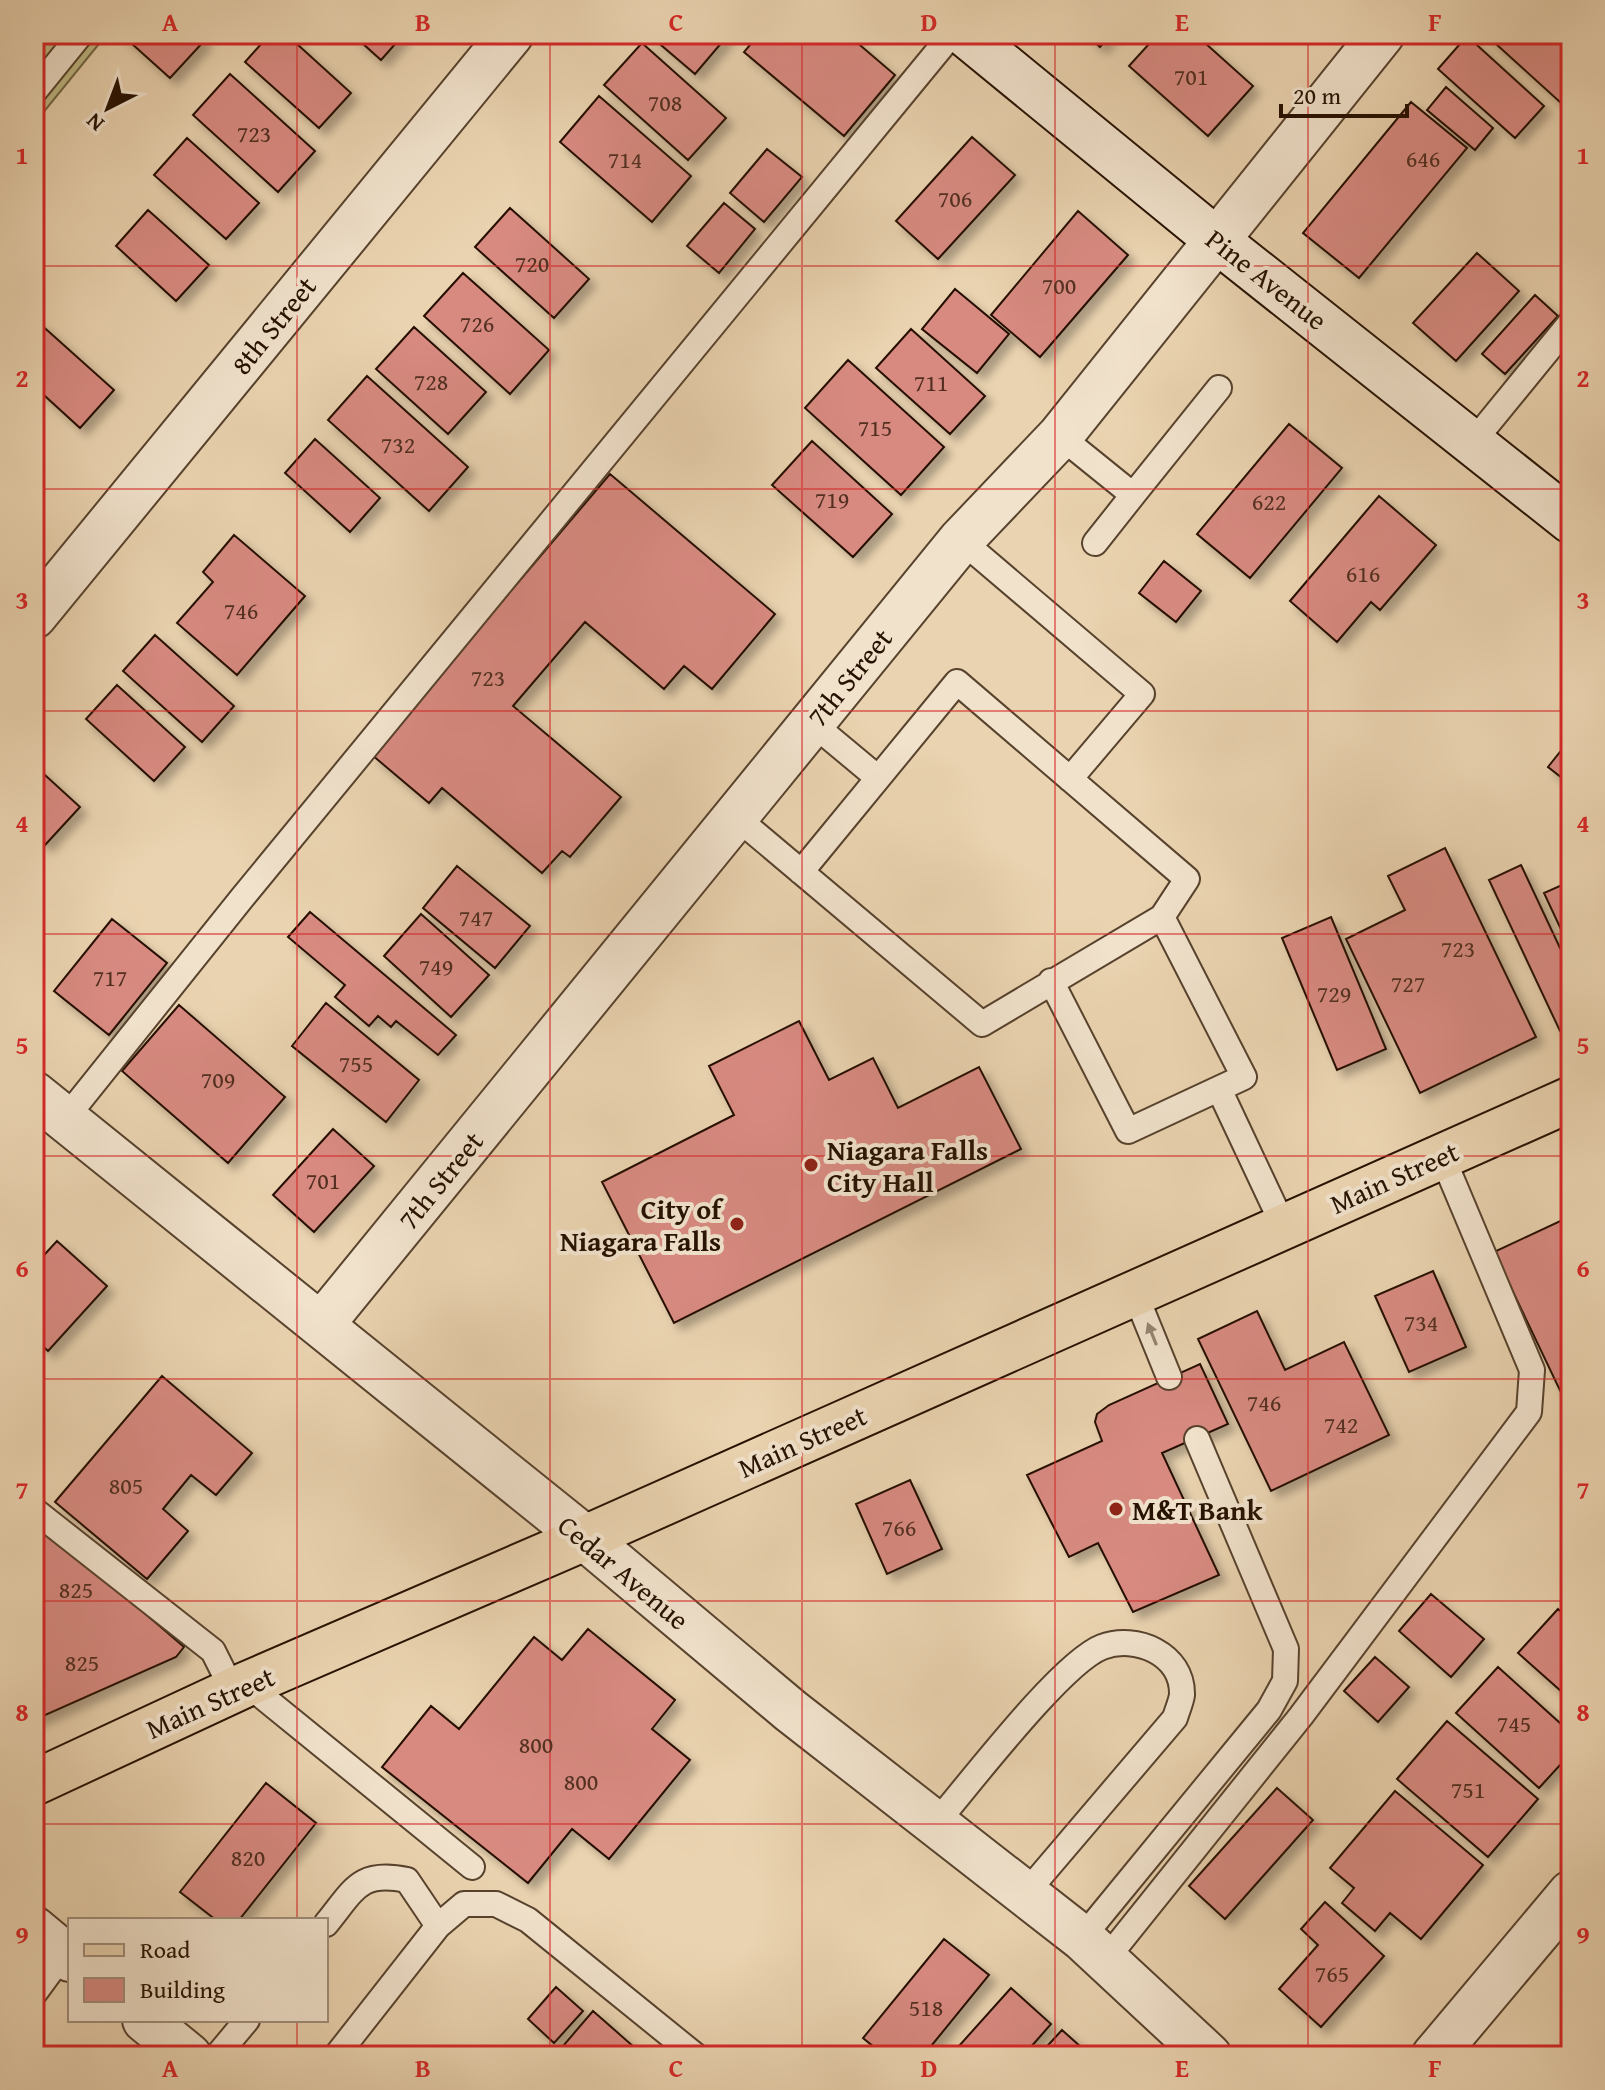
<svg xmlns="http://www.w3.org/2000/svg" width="1605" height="2090" font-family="'Gentium Book Plus',serif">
<defs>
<filter id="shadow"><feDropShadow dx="7" dy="7" stdDeviation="4" flood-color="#0004"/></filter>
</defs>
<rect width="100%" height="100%" fill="#ead3b0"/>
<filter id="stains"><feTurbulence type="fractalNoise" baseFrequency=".0025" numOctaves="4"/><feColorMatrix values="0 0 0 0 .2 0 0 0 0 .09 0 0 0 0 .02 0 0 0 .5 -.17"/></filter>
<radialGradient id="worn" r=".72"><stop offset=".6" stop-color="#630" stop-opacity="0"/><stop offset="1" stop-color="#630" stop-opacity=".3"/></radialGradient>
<path fill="#bfba86" stroke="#726644" stroke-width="2" d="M34,34H107L34,124Z"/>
<path fill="#d88a81" stroke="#261101" stroke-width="2" filter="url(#shadow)" d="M121,34H198L205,40L170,78Z
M270,34H286L351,93L319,128L245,62Z
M352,34H404L381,60Z
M648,34H729L695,74Z
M759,34H847L895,75L844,136L744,52Z
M1086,34H1111L1100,47Z
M1158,34H1195L1253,86L1208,136L1129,66Z
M1485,34H1558L1571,46V112Z
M1467,36L1544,106L1515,138L1438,69Z
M642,43L726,118L688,160L604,85Z
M230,74L315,151L278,192L193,115Z
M1446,87L1493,128L1475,150L1427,110Z
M599,96L691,176L652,222L560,142Z
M1411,102L1467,148L1359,278L1303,233Z
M972,137L1015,175L938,259L896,221Z
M187,138L259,203L226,239L154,175Z
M767,149L802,177L764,222L730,193Z
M724,203L755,229L719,273L687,246Z
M510,208L589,279L554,318L475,247Z
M148,210L209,265L176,301L116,246Z
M1078,211L1128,255L1040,357L991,315Z
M1477,253L1519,291L1456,361L1413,323Z
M463,273L549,350L510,394L424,316Z
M955,289L1009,334L977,373L922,329Z
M1535,295L1558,316L1505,374L1482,354Z
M38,322L114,390L80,428L34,386V327Z
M414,327L486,392L448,434L376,369Z
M911,329L985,396L950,434L876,368Z
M848,360L944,447L901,495L805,408Z
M367,376L468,467L429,511L328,420Z
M1289,424L1342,468L1250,578L1197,534Z
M315,439L380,498L350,532L285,473Z
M812,441L892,514L853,557L772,485Z
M610,474L775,614L712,689L684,666L664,689L585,622L513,706L621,797L570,857L562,851L542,873L442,788L429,803L372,755Z
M1379,496L1436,545L1380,610L1371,602L1337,642L1290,601Z
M234,535L305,596L237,675L177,623L213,582L203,572Z
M1164,561L1201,591L1176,622L1139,593Z
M155,635L234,706L202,742L123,671Z
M117,685L185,747L154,781L86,719Z
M1571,738V785L1548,767Z
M34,765L80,807L45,845L34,835Z
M1445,848L1536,1037L1420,1093L1346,939L1405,910L1388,876Z
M1521,865L1568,965L1571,964V1026L1560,1031L1489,880Z
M457,866L530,926L495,968L423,908Z
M1571,881V936L1565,938L1544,893Z
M310,912L456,1035L438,1055L396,1021L391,1027L378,1016L369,1026L335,997L345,985L288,937Z
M421,914L489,975L451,1017L384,956Z
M1331,917L1386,1049L1337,1070L1282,938Z
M112,919L167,963L109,1035L54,991Z
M326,1003L419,1080L386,1122L292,1046Z
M179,1005L285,1097L228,1163L122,1071Z
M799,1021L829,1080L873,1058L898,1108L979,1067L1021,1149L674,1323L602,1182L734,1115L709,1066Z
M333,1129L374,1166L314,1232L273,1195Z
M1571,1216V1401L1566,1403L1494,1252Z
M57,1241L107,1286L48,1351L34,1338V1266Z
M1433,1271L1466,1347L1409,1372L1375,1296Z
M1257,1311L1285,1370L1344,1342L1389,1435L1271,1491L1198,1339Z
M1200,1364L1228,1424L1162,1453L1219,1575L1133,1612L1098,1543L1069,1557L1027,1475L1102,1441L1095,1422L1097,1414L1109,1405Z
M162,1376L252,1453L216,1495L191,1475L163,1509L188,1531L147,1579L55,1502Z
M910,1480L942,1549L887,1574L856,1504Z
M41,1524L184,1647L176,1657L34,1720V1532Z
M1431,1594L1484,1639L1451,1677L1399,1631Z
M1558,1609L1571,1620V1700L1518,1653Z
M588,1629L675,1700L652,1729L690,1760L609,1859L572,1829L528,1883L382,1767L431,1706L459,1729L534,1637L562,1660Z
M1375,1657L1409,1687L1378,1722L1344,1691Z
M1498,1667L1571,1733V1753L1539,1788L1456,1713Z
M1447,1721L1538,1799L1488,1857L1397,1779Z
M266,1783L316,1823L239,1920H216L180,1892Z
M1277,1788L1313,1820L1225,1919L1189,1886Z
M1395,1791L1483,1865L1421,1939L1390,1913L1375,1931L1342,1903L1354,1888L1330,1868Z
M1325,1902L1384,1956L1321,2027L1279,1989L1318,1945L1301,1929Z
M944,1939L989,1975L923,2056H885L863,2038Z
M556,1987L583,2011L554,2043L528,2019Z
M1011,1988L1051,2024L1023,2056H950Z
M593,2011L634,2047L626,2056H561L557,2053Z
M1062,2030L1091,2056H1038Z"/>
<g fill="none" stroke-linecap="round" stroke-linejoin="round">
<g stroke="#57422d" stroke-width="28">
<path id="service" d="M34,92L81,34
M1060,436L1133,495L1095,543
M1473,442L1571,322
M1133,495L1219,388
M961,540L1142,694L1070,779
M812,723L878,778
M736,817L982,1024L1162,917L1187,879L957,682L801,872
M1051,981L1128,1131L1244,1077L1162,917
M1219,1089L1283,1225
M65,1119L242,898L952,34
M1134,1291L1169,1377
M34,1510L213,1651L233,1691
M247,1684L472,1867
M935,1824C968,1786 1061,1663 1102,1647C1136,1634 1183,1654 1182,1695C1181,1702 1177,1711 1175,1718L1026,1893
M326,1924C354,1890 359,1870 407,1880L438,1926
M1082,1938L1269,1710L1285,1681L1286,1649L1197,1439
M1107,1958L1301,1716L1529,1412L1532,1370L1442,1156
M34,1994L64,1953
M217,2056L247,2020
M336,2056L438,1926L464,1904H496L528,1920L696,2056"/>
</g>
<g stroke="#57422d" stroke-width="48">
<path id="minor" d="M34,616L511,34
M34,1094L585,1538L791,1711L1082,1938L1209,2056
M321,1325L961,540L1060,436L1382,34
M34,1929L70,1959
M145,2020L189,2056
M1434,2056L1571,1893"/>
</g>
<g stroke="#261101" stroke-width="48">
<path id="secondary" d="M965,34L1219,242L1571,521"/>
</g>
<g stroke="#261101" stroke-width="48">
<path id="primary" d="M34,1783L247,1684L585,1538L1571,1099"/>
</g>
<use href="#service" stroke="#f1e2cc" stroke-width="24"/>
<use href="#minor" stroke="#f1e2cc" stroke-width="44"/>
<use href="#secondary" stroke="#f1e2cc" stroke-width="44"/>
<use href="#primary" stroke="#ead3b0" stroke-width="44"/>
</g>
<defs><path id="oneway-solid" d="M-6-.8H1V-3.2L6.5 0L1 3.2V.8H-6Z" transform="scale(2)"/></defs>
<use fill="#968471" href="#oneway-solid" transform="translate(1152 1334) rotate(-112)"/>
<path fill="none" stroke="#d62828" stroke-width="2" stroke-opacity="0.55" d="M297,34V1920M550,34V2056M802,34V2056M1055,34V2056M1308,34V2056M34,266H1571M34,489H1571M34,711H1571M34,934H1571M34,1156H1571M34,1379H1571M34,1601H1571M34,1824H1571M297,2020V2056"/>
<g fill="#8f2418" stroke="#f1e2cc" stroke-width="3">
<circle cx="811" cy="1165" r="8"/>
<circle cx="737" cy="1224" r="8"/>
<circle cx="1116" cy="1509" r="8"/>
</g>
<g text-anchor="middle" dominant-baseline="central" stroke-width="8" stroke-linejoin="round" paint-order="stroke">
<g font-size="24" fill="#522f21">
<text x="1191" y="76">701</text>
<text x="665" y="102">708</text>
<text x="254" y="133">723</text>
<text x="1423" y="158">646</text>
<text x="625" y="159">714</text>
<text x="955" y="198">706</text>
<text x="532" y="263">720</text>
<text x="1059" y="285">700</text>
<text x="477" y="323">726</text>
<text x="431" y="381">728</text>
<text x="931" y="382">711</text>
<text x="875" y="427">715</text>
<text x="398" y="444">732</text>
<text x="832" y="499">719</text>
<text x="1269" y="501">622</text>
<text x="1363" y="573">616</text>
<text x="241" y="610">746</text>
<text x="488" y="677">723</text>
<text x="476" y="917">747</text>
<text x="1458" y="948">723</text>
<text x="436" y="966">749</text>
<text x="110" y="977">717</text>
<text x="1408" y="983">727</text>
<text x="1334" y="993">729</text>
<text x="356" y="1063">755</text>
<text x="218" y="1079">709</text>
<text x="323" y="1180">701</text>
<text x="1421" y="1322">734</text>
<text x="1264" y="1402">746</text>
<text x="1341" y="1424">742</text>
<text x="126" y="1485">805</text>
<text x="899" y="1527">766</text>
<text x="76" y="1589">825</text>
<text x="82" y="1662">825</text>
<text x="1514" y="1723">745</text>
<text x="536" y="1744">800</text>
<text x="581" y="1781">800</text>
<text x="1468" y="1789">751</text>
<text x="248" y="1857">820</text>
<text x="1332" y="1973">765</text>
<text x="926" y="2007">518</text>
</g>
<g font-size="28" fill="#261101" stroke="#f1e2cc">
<text transform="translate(1267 279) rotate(38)">Pine Avenue</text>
<text transform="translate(273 325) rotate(-51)">8th Street</text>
<text transform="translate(849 677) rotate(-51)">7th Street</text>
<text transform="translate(1394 1177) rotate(-24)">Main Street</text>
<text transform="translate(440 1180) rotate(-51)">7th Street</text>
<text transform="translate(802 1441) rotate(-24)">Main Street</text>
<text transform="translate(624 1572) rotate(40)">Cedar Avenue</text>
<text transform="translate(210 1702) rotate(-24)">Main Street</text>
</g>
<g font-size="28" font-weight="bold" fill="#261101" stroke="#f1e2cc" text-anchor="start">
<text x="827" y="1149">Niagara Falls<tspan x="827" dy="32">City Hall</tspan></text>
<text x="721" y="1208" text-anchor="end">City of<tspan x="721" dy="32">Niagara Falls</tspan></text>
<text x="1132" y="1509">M&amp;T Bank</text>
</g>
</g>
<rect width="1605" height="2090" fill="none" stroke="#ead3b0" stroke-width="88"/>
<rect x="68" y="1918" width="260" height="104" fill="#f1e2cc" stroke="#a08e7b" stroke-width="2"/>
<rect x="84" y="1944" width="40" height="12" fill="#ead3b0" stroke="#a08e7b" stroke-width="2"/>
<text x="140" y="1958" font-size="24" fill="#261101">Road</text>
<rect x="84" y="1978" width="40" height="24" fill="#d88a81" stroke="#a08e7b" stroke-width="2"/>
<text x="140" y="1998" font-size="24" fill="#261101">Building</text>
<g transform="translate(108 108) rotate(222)" stroke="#f1e2cc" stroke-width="6" paint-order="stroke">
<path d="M0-6L14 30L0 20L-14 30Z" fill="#261101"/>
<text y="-12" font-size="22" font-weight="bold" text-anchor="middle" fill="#261101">N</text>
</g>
<path d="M1281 104v12h126v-12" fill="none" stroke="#261101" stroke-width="4"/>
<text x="1293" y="104" font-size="24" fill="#261101" stroke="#f1e2cc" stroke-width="6" paint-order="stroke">20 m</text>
<rect x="44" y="44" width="1517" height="2002" fill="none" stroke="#d62828" stroke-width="3"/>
<g font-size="26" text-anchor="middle" font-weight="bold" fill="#d62828">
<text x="170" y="31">A</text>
<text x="423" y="31">B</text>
<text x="676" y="31">C</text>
<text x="929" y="31">D</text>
<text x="1182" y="31">E</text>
<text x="1435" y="31">F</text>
<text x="22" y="164">1</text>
<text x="1583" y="164">1</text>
<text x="22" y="387">2</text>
<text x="1583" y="387">2</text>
<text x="22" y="609">3</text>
<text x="1583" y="609">3</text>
<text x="22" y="832">4</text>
<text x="1583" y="832">4</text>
<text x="22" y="1054">5</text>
<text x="1583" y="1054">5</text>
<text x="22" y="1277">6</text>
<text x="1583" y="1277">6</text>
<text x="22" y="1499">7</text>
<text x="1583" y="1499">7</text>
<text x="22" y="1721">8</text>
<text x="1583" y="1721">8</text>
<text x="22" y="1944">9</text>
<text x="1583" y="1944">9</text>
<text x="170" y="2077">A</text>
<text x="423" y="2077">B</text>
<text x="676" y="2077">C</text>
<text x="929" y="2077">D</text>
<text x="1182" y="2077">E</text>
<text x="1435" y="2077">F</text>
</g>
<rect width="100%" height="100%" filter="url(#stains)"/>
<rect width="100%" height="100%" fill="url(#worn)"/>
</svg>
